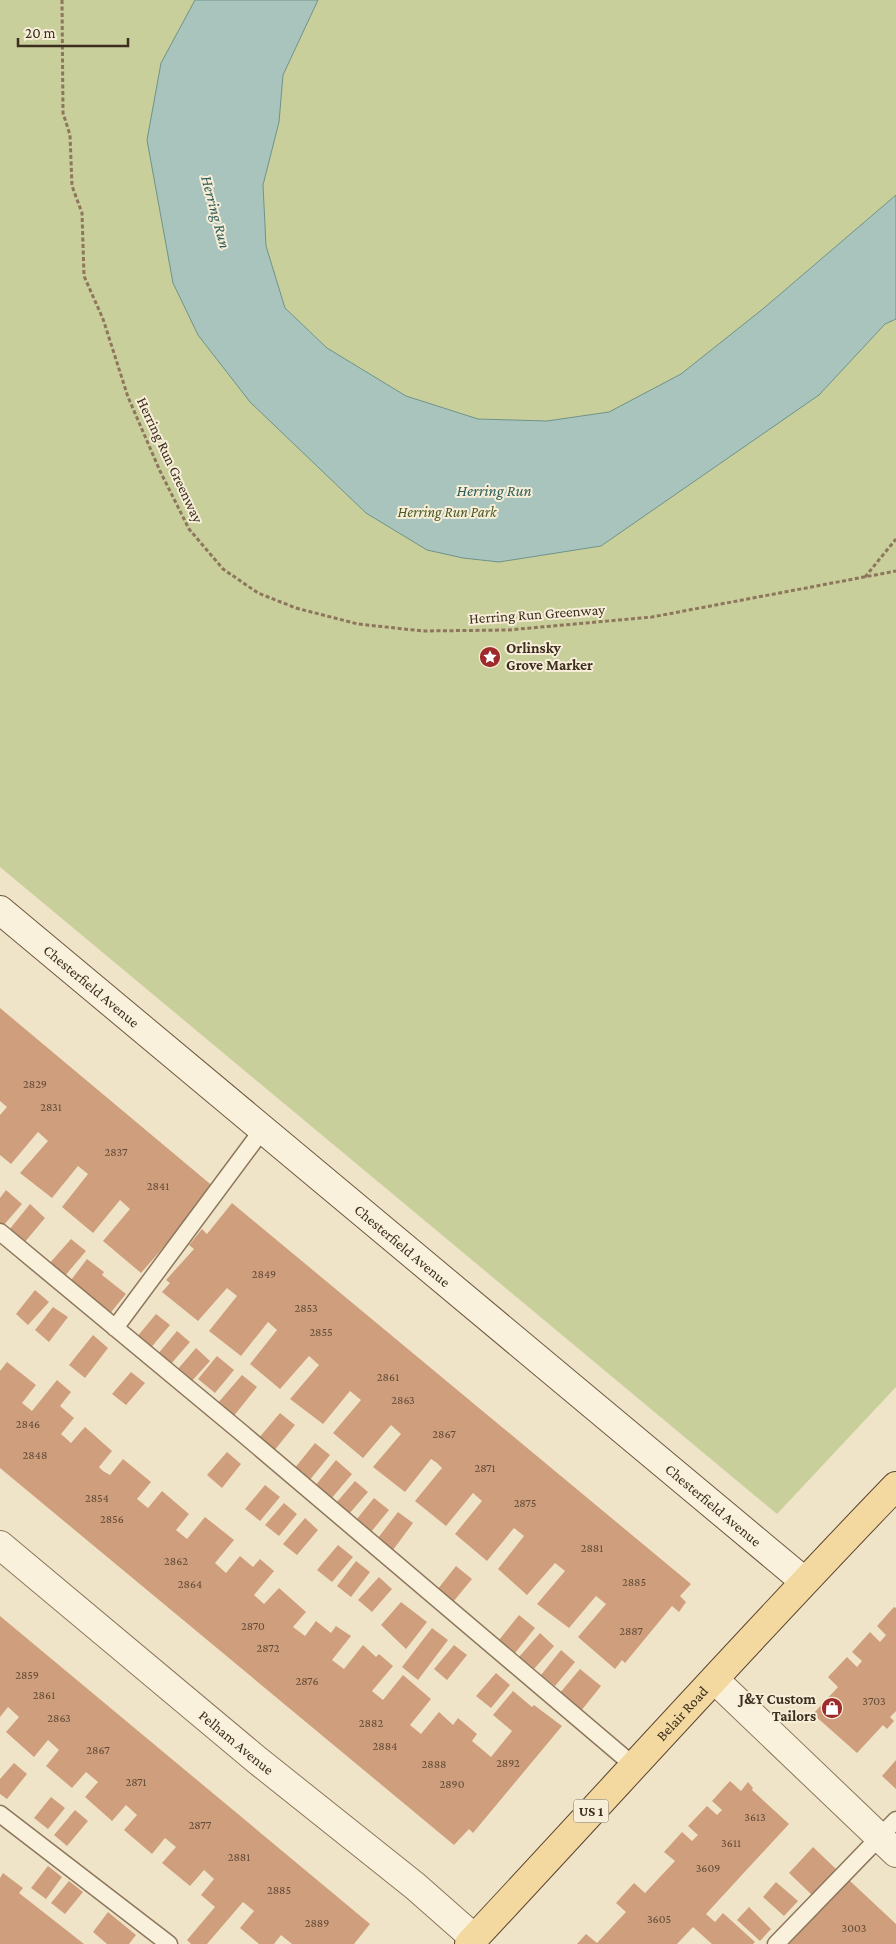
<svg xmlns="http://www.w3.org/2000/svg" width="896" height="1944" font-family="'Crimson Pro',serif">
<rect width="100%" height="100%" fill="#f0e4c8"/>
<path fill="#c9cf9b" d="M0,0H896V1387L777,1514L0,867Z"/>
<path fill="#a9c4bc" stroke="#6f938a" d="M195,0H318L283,75L279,122L263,185L266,246L285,308L327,348L406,396L478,419L547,421L609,412L681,374L764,308L896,195V319L885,324L819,395L601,546L499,562L463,558L427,550L366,513L250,402L198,335L173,283L147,140L161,63Z"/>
<path fill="#cf9f7d" d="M0,1008L215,1188L141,1273L103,1241L130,1209L120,1200L93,1233L62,1207L88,1174L78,1166L52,1198L20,1173L48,1141L38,1132L11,1164L0,1155V1115L7,1107L0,1101Z
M6,1190L22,1204L3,1226L0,1224V1198Z
M232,1203L691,1584L680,1596L686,1602L679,1612L672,1606L625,1663L622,1660L615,1669L578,1637L606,1604L596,1596L569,1628L537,1604L565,1571L555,1563L527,1595L498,1569L524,1536L514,1528L487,1561L455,1534L482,1501L473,1493L446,1526L415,1501L442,1468L437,1463L431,1459L405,1492L373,1467L401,1434L391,1425L363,1458L333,1433L361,1400L350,1391L323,1424L290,1399L319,1365L309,1356L280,1389L250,1364L277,1330L268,1322L241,1356L209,1331L237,1296L227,1288L198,1321L162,1292L170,1283L166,1280L194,1249L189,1245L202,1229L207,1234Z
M30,1204L45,1218L24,1243L9,1230Z
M71,1239L86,1251L64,1277L49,1264Z
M87,1259L104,1272L102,1275L126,1294L108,1316L68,1284Z
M35,1290L49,1302L28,1325L16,1314Z
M53,1307L68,1317L49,1342L35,1330Z
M156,1314L170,1325L149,1350L136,1338Z
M177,1331L190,1342L170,1365L157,1355Z
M93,1335L108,1348L85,1378L69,1365Z
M196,1348L210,1361L191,1382L177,1370Z
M217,1356L234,1370L215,1393L198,1379Z
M7,1362L36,1385L22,1403L32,1411L57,1380L71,1392L60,1406L74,1418L61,1434L71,1443L85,1427L112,1451L99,1467L103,1471L110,1475L123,1459L151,1482L137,1499L148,1508L162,1491L189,1514L176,1530L187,1539L205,1517L234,1540L215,1563L226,1573L240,1556L253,1567L260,1559L274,1571L254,1595L264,1604L279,1588L306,1612L293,1627L305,1636L316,1621L331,1633L336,1626L351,1636L332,1660L344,1669L363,1645L376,1657L379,1654L393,1666L372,1691L378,1696L383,1700L403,1675L431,1699L410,1725L421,1734L439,1712L453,1725L458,1718L477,1734L472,1741L491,1757L512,1731L493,1715L513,1691L532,1707L534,1705L562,1726L473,1833L469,1829L454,1845L0,1468V1371Z
M131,1372L145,1383L126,1405L112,1394Z
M242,1375L257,1387L233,1417L217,1404Z
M280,1413L295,1425L273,1452L258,1439Z
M315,1443L330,1455L309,1481L294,1469Z
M227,1452L241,1464L222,1488L207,1475Z
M336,1460L352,1474L331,1499L315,1486Z
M355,1481L368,1492L349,1514L336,1503Z
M265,1485L280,1497L260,1521L245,1509Z
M374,1498L389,1510L371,1532L356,1520Z
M284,1503L297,1514L279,1536L265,1525Z
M398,1512L413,1523L393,1550L378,1538Z
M305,1518L318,1530L297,1555L283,1544Z
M338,1545L353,1557L332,1582L317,1570Z
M356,1561L370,1572L351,1597L337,1586Z
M456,1566L472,1579L453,1602L437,1590Z
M379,1577L392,1589L372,1612L358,1600Z
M401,1602L427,1622L406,1649L381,1625Z
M894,1607L896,1608V1711L890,1717L894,1721L887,1729L883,1725L857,1753L813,1714L838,1687L828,1677L847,1657L857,1667L862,1661L852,1652L870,1632L880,1642L886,1635L877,1626Z
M519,1615L535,1628L515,1653L499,1640Z
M0,1616L370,1924L354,1944H292L281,1935L274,1944H259L240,1928L254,1911L243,1902L207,1944H191L187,1940L215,1907L201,1895L214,1879L204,1870L190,1886L162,1863L176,1847L165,1838L152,1854L124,1830L137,1815L126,1805L112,1821L85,1797L98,1782L86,1772L72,1788L46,1766L59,1750L48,1740L34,1757L6,1732L19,1717L8,1707L0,1717Z
M432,1628L448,1640L418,1680L402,1667Z
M540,1633L554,1646L534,1669L519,1657Z
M454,1645L467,1655L447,1680L434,1669Z
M561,1650L575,1662L555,1686L541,1675Z
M580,1669L601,1686L581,1711L559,1694Z
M496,1673L510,1685L491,1708L476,1696Z
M896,1760V1789L882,1776Z
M14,1763L27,1774L7,1799L0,1794V1779Z
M730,1781L741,1791L748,1782L753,1788L752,1790L789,1824L706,1914L715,1922L723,1913L755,1942L753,1944H712L693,1927L677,1944H577L586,1934L597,1943L626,1912L616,1903L634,1883L645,1893L675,1861L664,1852L682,1832L692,1841L698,1835L688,1826L707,1806L717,1815L722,1810L712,1801Z
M51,1797L65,1808L48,1829L34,1818Z
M75,1810L88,1821L67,1846L54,1835Z
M813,1847L836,1869L812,1895L789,1873Z
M48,1866L62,1877L46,1899L31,1888Z
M3,1873L23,1888L19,1893L84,1944H0V1878Z
M849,1880L896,1924V1944H789Z
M69,1881L83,1892L65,1914L51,1903Z
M776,1882L798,1901L784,1916L763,1897Z
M749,1907L771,1929L760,1941L737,1920Z
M108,1912L136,1935L129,1944H107L93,1932Z"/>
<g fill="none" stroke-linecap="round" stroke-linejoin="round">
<g stroke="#8d765c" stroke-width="19">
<path id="lane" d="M0,1232L242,1433L633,1765
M115,1328L263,1129
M0,1814L169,1944
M776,1944L896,1820"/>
</g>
<g stroke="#8d765c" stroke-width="30">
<g id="street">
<path id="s1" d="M0,1545L257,1760L415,1886L474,1938"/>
<path d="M715,1680L896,1853"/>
</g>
</g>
<g stroke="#6f573f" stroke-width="30">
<g id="secondary">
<path id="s2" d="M0,910L804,1581"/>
</g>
</g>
<g stroke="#5b4430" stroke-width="30">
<g id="primary">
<path id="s3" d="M469,1944C612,1791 751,1636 896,1486"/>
</g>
</g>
<path stroke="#8d765c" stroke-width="3" stroke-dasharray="4 2.5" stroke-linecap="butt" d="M62,0L63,113L70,135L72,186L82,213L84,276L103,319L128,397L160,471L189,529L223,569L258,593L296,608L358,624L423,631L508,630L652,617L896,571
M865,577L896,539"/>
<use href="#lane" stroke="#faf1dc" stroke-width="16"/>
<use href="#street" stroke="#faf1dc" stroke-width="28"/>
<use href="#secondary" stroke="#faf1dc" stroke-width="28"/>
<use href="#primary" stroke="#f3d9a0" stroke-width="28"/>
</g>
<defs>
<g id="sight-disc" transform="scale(1.125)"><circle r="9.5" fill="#9e2a2b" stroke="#f7eed8"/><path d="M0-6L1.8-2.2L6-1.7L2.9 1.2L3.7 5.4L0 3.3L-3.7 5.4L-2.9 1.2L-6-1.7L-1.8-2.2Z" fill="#fff"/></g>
<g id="shop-disc" transform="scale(1.125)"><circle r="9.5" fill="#9e2a2b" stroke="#f7eed8"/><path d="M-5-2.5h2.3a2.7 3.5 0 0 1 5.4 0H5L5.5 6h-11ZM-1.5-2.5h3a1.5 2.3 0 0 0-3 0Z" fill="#fff"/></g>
</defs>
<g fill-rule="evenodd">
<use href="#sight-disc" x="490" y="657"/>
<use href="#shop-disc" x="832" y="1708"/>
</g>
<g text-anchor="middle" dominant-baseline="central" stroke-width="4" stroke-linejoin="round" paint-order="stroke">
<g font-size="12" fill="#624a37">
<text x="35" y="1084">2829</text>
<text x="51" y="1107">2831</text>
<text x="116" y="1152">2837</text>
<text x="158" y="1186">2841</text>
<text x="264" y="1274">2849</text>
<text x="306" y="1308">2853</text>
<text x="321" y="1332">2855</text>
<text x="388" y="1377">2861</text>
<text x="403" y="1400">2863</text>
<text x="28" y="1424">2846</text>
<text x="444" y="1434">2867</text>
<text x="35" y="1455">2848</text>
<text x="485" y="1468">2871</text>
<text x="97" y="1498">2854</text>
<text x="525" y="1503">2875</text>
<text x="112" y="1519">2856</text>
<text x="592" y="1548">2881</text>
<text x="176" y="1561">2862</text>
<text x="634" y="1582">2885</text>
<text x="190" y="1584">2864</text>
<text x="253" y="1626">2870</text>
<text x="631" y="1631">2887</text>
<text x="268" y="1648">2872</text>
<text x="27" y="1675">2859</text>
<text x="307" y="1681">2876</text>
<text x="44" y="1695">2861</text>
<text x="874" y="1701">3703</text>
<text x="59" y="1718">2863</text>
<text x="371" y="1723">2882</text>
<text x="385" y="1746">2884</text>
<text x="98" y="1750">2867</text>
<text x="508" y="1763">2892</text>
<text x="434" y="1764">2888</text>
<text x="136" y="1782">2871</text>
<text x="452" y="1784">2890</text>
<text x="755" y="1817">3613</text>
<text x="200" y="1825">2877</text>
<text x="731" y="1843">3611</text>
<text x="239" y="1857">2881</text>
<text x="708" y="1868">3609</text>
<text x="279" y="1890">2885</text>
<text x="659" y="1919">3605</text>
<text x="317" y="1923">2889</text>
<text x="854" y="1928">3003</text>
</g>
<rect fill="#f7eed8" stroke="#756857" stroke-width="1" x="573.5" y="1799.5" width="35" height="23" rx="4"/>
<g font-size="14" font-weight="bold" fill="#3d2e20">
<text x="591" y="1811">US 1</text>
</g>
<g font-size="15" fill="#3d2e20" stroke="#f7eed8">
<text transform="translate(170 460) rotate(65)">Herring Run Greenway</text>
<text transform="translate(537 614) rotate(-4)">Herring Run Greenway</text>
<text stroke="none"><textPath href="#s2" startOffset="119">Chesterfield Avenue</textPath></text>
<text stroke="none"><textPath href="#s2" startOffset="524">Chesterfield Avenue</textPath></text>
<text stroke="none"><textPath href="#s2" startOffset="929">Chesterfield Avenue</textPath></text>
<text stroke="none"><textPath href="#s3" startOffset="314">Belair Road</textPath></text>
<text stroke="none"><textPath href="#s1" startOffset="308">Pelham Avenue</textPath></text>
</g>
<g font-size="15" font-style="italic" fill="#4d5a26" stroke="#f7eed8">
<text x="447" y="512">Herring Run Park</text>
</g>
<g font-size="15" font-weight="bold" fill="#3d2e20" stroke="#f7eed8" text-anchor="start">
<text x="506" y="648">Orlinsky<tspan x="506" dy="17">Grove Marker</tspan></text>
<text x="816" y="1699" text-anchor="end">J&amp;Y Custom<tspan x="816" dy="17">Tailors</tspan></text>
</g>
<g font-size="16" font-style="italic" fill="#2f5d5a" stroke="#f7eed8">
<text transform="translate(216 212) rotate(75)">Herring Run</text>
<text x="494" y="490">Herring Run</text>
</g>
</g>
<path d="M18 38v8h110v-8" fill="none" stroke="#3d2e20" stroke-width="2.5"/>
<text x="25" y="38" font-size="15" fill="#3d2e20" stroke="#f7eed8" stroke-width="4" paint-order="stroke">20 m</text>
</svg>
